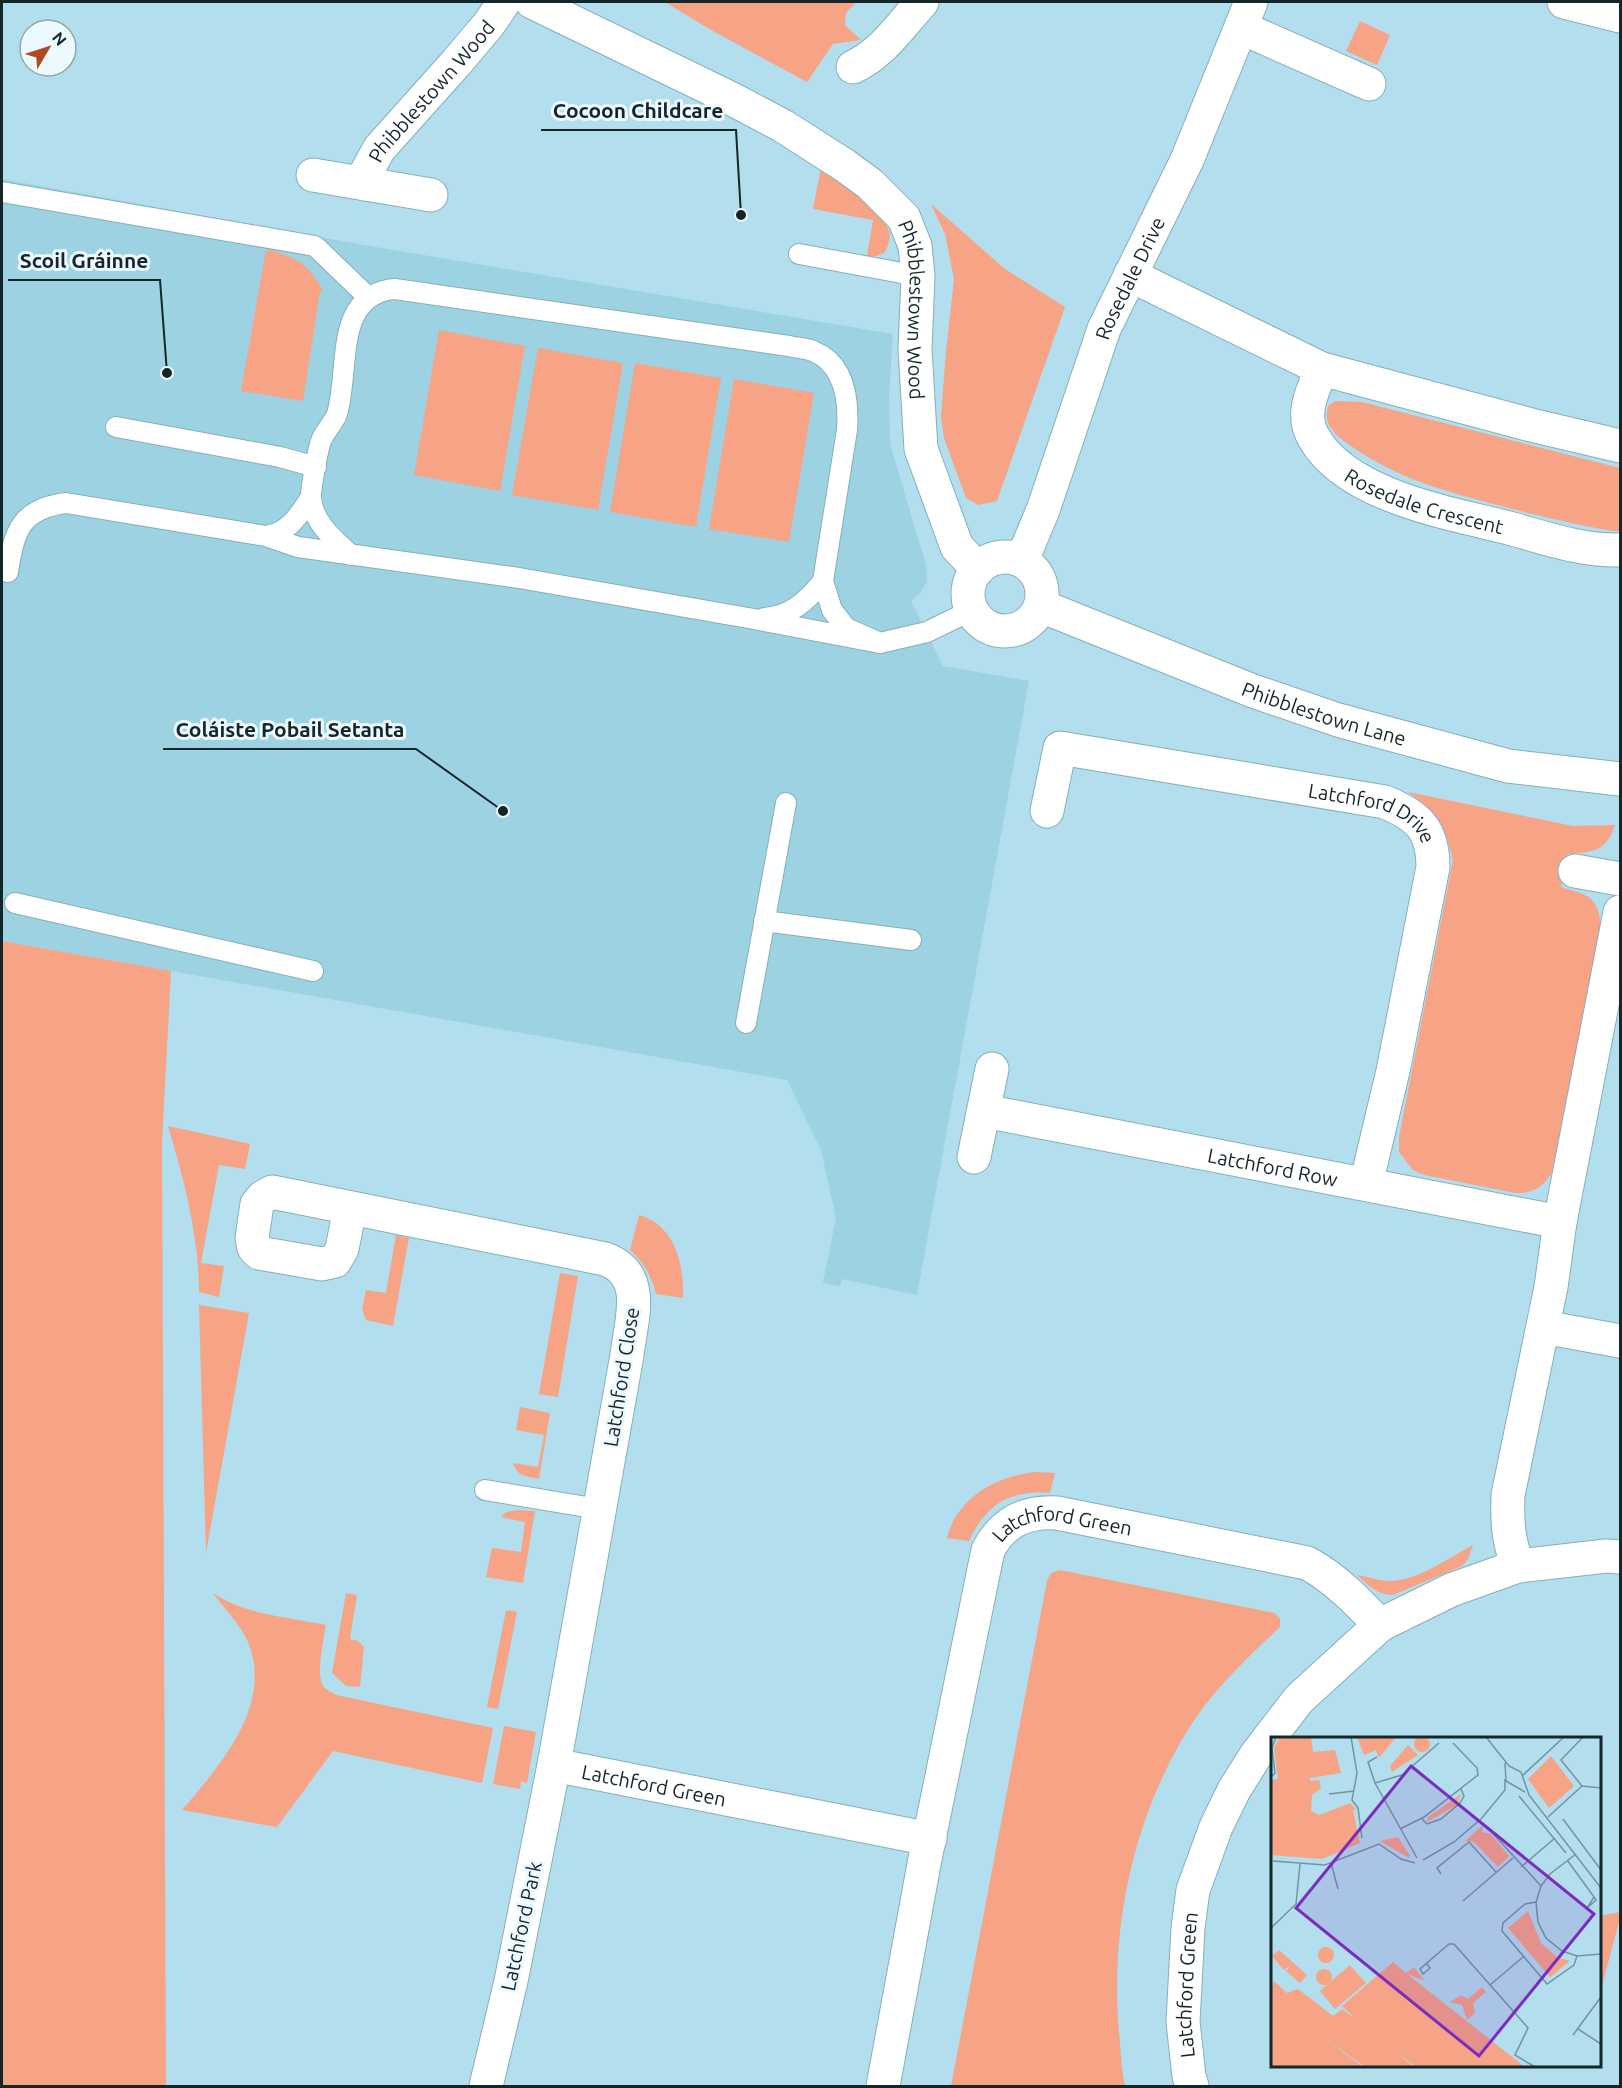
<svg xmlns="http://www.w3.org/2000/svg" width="1622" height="2088" font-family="Ubuntu,sans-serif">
<rect width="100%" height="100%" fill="#b2deed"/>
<path fill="#9dd2e2" d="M2,179L358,244L893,334L889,396L890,444L926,565L927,581L921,592L911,601L943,666L1029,681L917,1295L842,1279L840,1286L823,1283L836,1218L821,1150L787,1080L2,941Z"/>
<path fill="#f7a386" d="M665,2H856L846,13L845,25L861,40L833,44L807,82L711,30Z
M1360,21L1390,35L1377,65L1346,51Z
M821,168C841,183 887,209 890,235C890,241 887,248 884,253L876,256H867L873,220L813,209Z
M931,204L1005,269L1065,307L997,501L978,505L966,498L944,438L941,417L946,352L954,279L945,234Z
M266,250C296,256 309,264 323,291H320L303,401L241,391Z
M439,330L525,346L500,491L414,475Z
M538,348L623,363L598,510L512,495Z
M635,363L721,378L696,527L610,512Z
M734,379L814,393L789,542L709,529Z
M1336,401L1362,402L1620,468V531H1613C1574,524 1535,515 1497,505C1445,491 1402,480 1357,450C1341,439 1320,427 1329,405Z
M1408,792L1573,826L1615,825C1606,852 1593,852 1567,854L1561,887C1588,895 1598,895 1601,927L1556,1164C1547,1184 1538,1193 1515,1193L1424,1175L1413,1170L1399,1152V1137L1453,860C1443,821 1441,816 1408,792Z
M2,941L171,971L162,1143L166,2086H2Z
M168,1126L250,1144L245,1169L219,1165L201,1263L224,1266L219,1297L199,1292C199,1236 184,1180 168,1126Z
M639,1215C675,1225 684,1264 683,1298L656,1294C651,1275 644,1263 630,1250Z
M396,1235L409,1238L393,1326L366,1320L362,1309L366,1290L386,1293Z
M560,1273L578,1276L558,1397L539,1394Z
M199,1305L249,1313L206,1553Z
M520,1407L550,1413L539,1479C526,1476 518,1477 513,1463L538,1467L544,1435L516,1430Z
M1037,1472L1055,1473L1050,1493C1010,1490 986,1504 969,1541L947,1538C957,1497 998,1475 1037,1472Z
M517,1510L535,1511L523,1583L486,1577L492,1548L521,1552L525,1522L501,1517L506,1512Z
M1473,1545L1468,1559L1462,1566L1393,1595C1377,1595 1368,1585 1357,1575C1367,1577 1380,1581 1390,1581C1420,1580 1448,1558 1473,1545Z
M1060,1570L1275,1613L1280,1619V1627C1247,1658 1213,1690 1189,1728C1133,1818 1110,1927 1119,2032C1121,2051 1121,2069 1125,2086H951L1047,1581L1051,1573Z
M213,1593C245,1615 289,1617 326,1625C324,1639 315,1676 324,1687C327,1690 333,1693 336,1695L493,1728L482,1783L333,1751L277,1827L182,1810C220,1766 274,1704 248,1642C240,1624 225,1609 213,1593Z
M346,1593L357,1595L350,1639L358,1641L364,1647L360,1687L346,1686L332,1673Z
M506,1610L517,1612L498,1709L487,1707Z
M504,1726L536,1732L527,1783L521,1781L520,1789L493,1784Z
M1620,1912V1918L1600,1993V1916Z"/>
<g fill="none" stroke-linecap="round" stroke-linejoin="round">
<g stroke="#84afbd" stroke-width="22">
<path id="service" d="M2,192L315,246L369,298
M799,254L918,276
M116,427L280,457L316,467
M266,536C289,533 299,515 311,497
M351,555C334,540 311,520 311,496C311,487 318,449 321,441C324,432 333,424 337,414C346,384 341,336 357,311C366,297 380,290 395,289L789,346C797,348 806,348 813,351C845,364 849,400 847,430L823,581L832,610L846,628L880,643
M8,572C14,530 21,509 66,503L266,536L298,547L519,578L754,619L880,643L927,632L972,610
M764,618C790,617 808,600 823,581
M15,903L313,971
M764,921L911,940
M746,1023L786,803
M485,1490L599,1509"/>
</g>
<g stroke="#84afbd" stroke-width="35">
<g id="minor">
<path id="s1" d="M532,2L732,99L783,126L844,165L870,184L904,218L915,246L918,276L915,350L921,449L957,547L978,569"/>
<path d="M1564,2L1620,16"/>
<path d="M1242,28L1369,84"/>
<path d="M853,67C882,54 901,25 922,2"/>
<path d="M313,175L431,195"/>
<path id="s2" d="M365,184L366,173L379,149L456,63L489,24L504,2"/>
<path d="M1130,275L1322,369L1531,425L1620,446"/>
<path id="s3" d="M1322,369C1312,391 1300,415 1314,438C1347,496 1449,513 1509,528C1545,538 1582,551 1620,550"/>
<circle cx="1005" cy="594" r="37"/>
<path id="s4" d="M1022,560L1043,510L1104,329L1187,160L1251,2"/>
<path id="s5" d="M1041,606L1253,691L1338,720L1508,766L1620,779"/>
<path id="s6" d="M1047,811L1060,748L1385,802C1418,816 1433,829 1433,867L1393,1071L1366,1184"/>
<path d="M1575,871L1620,879"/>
<path id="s7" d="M984,1111L1560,1222"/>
<path d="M974,1157L992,1069"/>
<path d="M350,1208L342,1249L335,1261L322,1264L259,1253L254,1248L252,1238L257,1204L263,1197L272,1192L605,1259C648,1275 631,1319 627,1355L554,1765L511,1981L486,2086"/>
<path d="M1543,1327L1620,1341"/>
<path d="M1518,1566C1508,1540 1507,1522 1508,1495L1551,1287L1560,1222L1620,912"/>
<path id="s8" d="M554,1765L930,1839"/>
<path id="s9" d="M883,2086L925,1859L988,1550C1003,1522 1025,1511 1057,1513L1307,1563C1335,1578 1358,1602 1380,1625"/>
<path id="s10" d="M1192,2086L1189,2076L1183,2022L1188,1928L1193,1890L1216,1827L1234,1790L1256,1755L1299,1699L1380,1625L1451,1590L1518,1566L1606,1556L1620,1557"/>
</g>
</g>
<use href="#service" stroke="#fff" stroke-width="20"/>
<use href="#minor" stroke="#fff" stroke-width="33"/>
</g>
<g text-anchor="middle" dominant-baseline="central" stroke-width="6" stroke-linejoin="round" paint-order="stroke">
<g font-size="20" fill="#15262b" stroke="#ecf9fe">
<text stroke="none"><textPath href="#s2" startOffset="116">Phibblestown Wood</textPath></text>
<text stroke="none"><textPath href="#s4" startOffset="302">Rosedale Drive</textPath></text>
<text stroke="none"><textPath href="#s1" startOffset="526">Phibblestown Wood</textPath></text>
<text stroke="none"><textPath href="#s3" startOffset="204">Rosedale Crescent</textPath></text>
<text stroke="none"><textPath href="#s5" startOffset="303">Phibblestown Lane</textPath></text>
<text stroke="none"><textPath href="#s6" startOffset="386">Latchford Drive</textPath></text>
<text stroke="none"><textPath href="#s7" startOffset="294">Latchford Row</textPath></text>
<text transform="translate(621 1377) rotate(-81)">Latchford Close</text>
<text stroke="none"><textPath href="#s9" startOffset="633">Latchford Green</textPath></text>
<text stroke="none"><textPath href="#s8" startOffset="102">Latchford Green</textPath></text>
<text transform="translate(521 1926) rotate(-78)">Latchford Park</text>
<text stroke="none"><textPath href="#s10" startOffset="102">Latchford Green</textPath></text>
</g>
</g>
<g transform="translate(1271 1737)">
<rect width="330" height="330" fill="#b2deed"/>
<path d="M143 7a8 8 0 1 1 16 0a8 8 0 1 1-16 0ZM9,0H40L42,15L64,13L70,36L39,41V44L48,43L50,51L41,58L40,74L48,78L79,66L85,72L82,73L89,106L51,122L0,118V43L7,42L3,11ZM86,0H125L108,21L105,13L93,18ZM137,8L147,18L121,35L119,29ZM280,19L303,49L278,71L257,42ZM190,57L186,68L156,85L157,80ZM212,88L211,95L220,97L238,119L227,130L203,105L194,104ZM127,100L139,119L138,121L109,104ZM257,174L270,206L286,220L299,224L279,240L237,191ZM47 218a8 8 0 1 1 16 0a8 8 0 1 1-16 0ZM8,213L36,238L29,246L15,234L19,229L13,233L1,219ZM122,225L135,236L143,230L154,244L136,237L254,330H145L125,315L143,330H94L49,298L92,330H0V250L3,244L16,256L27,252L62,279L71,272L85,282L71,269ZM79,228L95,246L64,272L49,254ZM45 240a8 8 0 1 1 16 0a8 8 0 1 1-16 0ZM211,250L215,255L202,266L204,276L196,283L191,268L179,265L190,258L197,262Z" fill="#f7a386"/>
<path fill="none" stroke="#73949f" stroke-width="1.5" d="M80,0L86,36L81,63L87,71L91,101M215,0L238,29L250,35L258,58L330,151M106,20L97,25L104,46L146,121M234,26L235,44L254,55M251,39L293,0M0,40L4,36L1,11L5,0M104,46L131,38L168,6M311,49L290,23L312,0M58,57L83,54M248,59L295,116M277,80L311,49L330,51M151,82L156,87L170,82L189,66L193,59L190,52M292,82L330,133M214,88L270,149M129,92L153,80L207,38L206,31L182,6M305,117L279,137L270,149L265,165L267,185L275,201L291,214L306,219L330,217M152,123L183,105L210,82L234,53V42M296,123L299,127L323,160L325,163L316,171L323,160M2,124L54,128L108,107L130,122L144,126M60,126L67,152M250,130L284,101M170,137L166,131L198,105L225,135M192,164L242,121M265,165L254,167L232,186L231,194L276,247L303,228L306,219M0,191L25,167L29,127M155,226L159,231L152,237L149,232L178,207H183L257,291L244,318L264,330M219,248L252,220M307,292L330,307M302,298L330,260"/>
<path fill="#7b2cbf" fill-opacity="0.15" stroke="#7b2cbf" stroke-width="3" d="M140,29L323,177L208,319L25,171Z"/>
<rect width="330" height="330" fill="none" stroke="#15262b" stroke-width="3"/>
</g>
<path fill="none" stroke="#15262b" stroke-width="2" d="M741 215L736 130H541M167 373L160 280H8M503 811L416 749H163"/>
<g fill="#15262b" stroke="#ecf9fe" stroke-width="2">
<circle cx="741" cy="215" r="6"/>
<circle cx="167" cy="373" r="6"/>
<circle cx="503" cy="811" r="6"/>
</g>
<g font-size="21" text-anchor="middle" font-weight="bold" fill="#15262b" stroke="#ecf9fe" stroke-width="6" stroke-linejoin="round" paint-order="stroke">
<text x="638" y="118">Cocoon Childcare</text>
<text x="84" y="268">Scoil Gráinne</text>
<text x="290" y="737">Coláiste Pobail Setanta</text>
</g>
<rect width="1622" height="2088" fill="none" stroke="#15262b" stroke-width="6"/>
<g transform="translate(48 48) rotate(51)"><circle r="28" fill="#ecf9fe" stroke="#96a5aa" stroke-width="1.5"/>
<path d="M0-4.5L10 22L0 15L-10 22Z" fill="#b04922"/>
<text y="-9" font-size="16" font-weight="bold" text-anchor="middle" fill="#15262b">N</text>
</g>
</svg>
